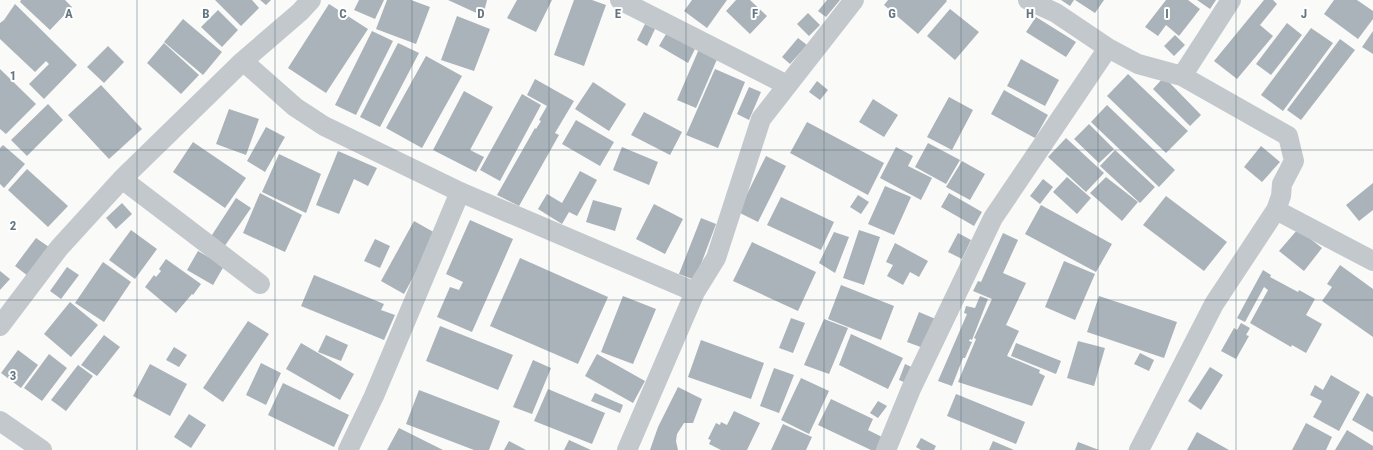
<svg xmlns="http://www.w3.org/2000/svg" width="1373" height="450" font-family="'Roboto Condensed',sans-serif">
<rect width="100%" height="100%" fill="#fafaf8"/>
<path fill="#aab3b9" d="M21,0H65L72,7L50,30L20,2Z
M215,0H252L259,8L241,26Z
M260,0H271L266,5Z
M359,0H384L375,19L354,10Z
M387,0H411L430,7L416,44L376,29Z
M448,0H487L483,16Z
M517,0H552L536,32L507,18Z
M574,0H592L606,5L584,66L554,55Z
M692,0H727L707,28L684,11Z
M736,0H750L767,16L750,34L726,11Z
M827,0H840L826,17L818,11Z
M888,0H946L947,1L918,34L884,5Z
M1061,0H1074L1070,6Z
M1075,0H1104L1095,13Z
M1166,0H1188L1200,9L1179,36L1166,25L1158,36L1145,27Z
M1197,0H1216L1210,9Z
M1264,0H1273L1277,4L1260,25L1273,36L1237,79L1214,61Z
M1334,0H1357L1373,11V19L1358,39L1324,14Z
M15,4L77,65L44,99L29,84L49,64L46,61L35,72L0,39V23L4,20Z
M329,4L368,29L326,93L288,68Z
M950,9L979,32L955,60L927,36Z
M218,10L238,30L222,47L201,27Z
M808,13L820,25L809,36L797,24Z
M457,16L490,29L474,71L441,60Z
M1036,17L1076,42L1066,57L1026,32Z
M183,19L222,52L203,75L164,42Z
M1287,23L1302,35L1271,75L1256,64Z
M645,24L655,29L647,46L637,40Z
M1311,28L1333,43L1283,111L1261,95Z
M669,29L695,49L688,63L659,46Z
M372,31L393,41L356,115L335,105Z
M1373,31V54L1362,47Z
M1175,35L1185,45L1174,56L1164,46Z
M798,38L807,45L790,64L782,57Z
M1340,39L1355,50L1301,120L1287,110Z
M164,43L199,75L181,94L147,63Z
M398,43L419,53L380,127L360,117Z
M108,46L124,62L104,83L87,67Z
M699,49L718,57L696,108L677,100Z
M426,56L462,76L422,148L386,128Z
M1021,59L1059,80L1045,106L1007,86Z
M0,69L36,104L6,134L0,129Z
M715,69L745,82L718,148L686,135Z
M1128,74L1188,131L1166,153L1107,96Z
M1164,77L1201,115L1190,126L1153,89Z
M535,79L574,101L555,133L559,135L519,206L497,195L535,128L536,129L541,121L539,120L547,106L527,95Z
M817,81L828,90L820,100L809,92Z
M593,82L626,104L609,131L575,109Z
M101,85L142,129L109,159L68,115Z
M749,87L761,92L749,120L737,114Z
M1004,90L1048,115L1035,138L991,114Z
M464,91L493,107L470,150L484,157L476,172L433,150Z
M522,94L541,105L500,181L480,170Z
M949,97L973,110L952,150L927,137Z
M873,99L898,115L884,137L859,122Z
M48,104L63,120L27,156L11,140Z
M1107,105L1175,170L1159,187L1091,122Z
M229,109L259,119L246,155L216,144Z
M644,112L682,132L670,155L631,135Z
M576,120L614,142L600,166L562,144Z
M807,122L884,163L868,195L790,153Z
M1089,124L1114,149L1099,163L1074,139Z
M266,127L285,137L265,172L247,161Z
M1066,138L1104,173L1086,192L1048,157Z
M193,142L246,178L225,208L173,172Z
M928,143L960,160L946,184L915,167Z
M3,145L25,164L4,188L0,184V148Z
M1261,146L1280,162L1262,182L1244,167Z
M622,147L658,162L649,185L613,170Z
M896,147L913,156L908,166L932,178L921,200L880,178Z
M1115,150L1155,187L1140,203L1100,166Z
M338,151L377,168L368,186L354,179L339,214L316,205Z
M279,154L321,174L306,213L262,192Z
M766,156L786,166L758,222L738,212Z
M962,161L985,174L970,200L946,187Z
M27,169L68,206L48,227L8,190Z
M580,171L597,180L577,216L569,212L562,224L538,209L547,194L562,203Z
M1067,177L1091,198L1077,214L1053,192Z
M1106,177L1138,202L1122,221L1090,193Z
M1043,179L1053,187L1040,204L1030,196Z
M1373,183V210L1359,221L1346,205Z
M885,186L911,197L894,235L868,224Z
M260,193L302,215L285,252L243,233Z
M949,193L982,212L974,226L941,207Z
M858,195L869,202L861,214L850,207Z
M1166,196L1227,242L1204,271L1143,225Z
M781,197L834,222L821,250L767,225Z
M236,198L251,208L224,247L210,238Z
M593,200L622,208L615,231L586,222Z
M122,203L132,214L116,229L106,218Z
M654,204L683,219L665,254L636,239Z
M1041,205L1112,244L1096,272L1025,234Z
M701,218L716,224L695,280L679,274Z
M470,220L513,239L472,332L437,317L450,287L459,290L463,282L446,274Z
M414,221L437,234L404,294L381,281Z
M1298,229L1322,248L1304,271L1279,251Z
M131,230L157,249L135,279L109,260Z
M859,230L880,237L864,285L843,278Z
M834,232L849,237L835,273L819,263Z
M958,233L971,240L962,259L948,252Z
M1003,233L1018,240L1003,273L1026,283L1006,325L1019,331L1007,356L1040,370L1039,373L1045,376L1032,406L958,382L976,339L974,338L992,299L973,291L978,281L981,282Z
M36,238L49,247L28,276L15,266Z
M375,239L390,246L380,268L364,261Z
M752,242L816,272L798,311L733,281Z
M895,243L928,261L919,277L910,272L903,285L887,276L893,265L886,262Z
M198,251L224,266L213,285L187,270Z
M520,258L608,297L578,364L490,326Z
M166,259L201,284L193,295L192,294L176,313L145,287L154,275L156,277L161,271L159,269Z
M1064,261L1095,274L1075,320L1045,307Z
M103,262L131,282L104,322L75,303Z
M1340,265L1373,289V337L1322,301L1332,287L1327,284Z
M67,267L79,275L61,299L50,291Z
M1263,270L1271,275L1270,277L1298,292L1299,290L1315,299L1306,315L1322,324L1306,353L1292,345L1291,347L1250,323L1268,290L1264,287L1245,322L1237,318Z
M0,271L10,279L0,290Z
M314,275L384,304L381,310L395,315L384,340L301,306Z
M841,285L894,306L881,340L828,319Z
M623,296L656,309L633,364L601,352Z
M980,296L988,299L972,340L970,339L969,341L972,342L965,358H963L952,386L938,381L967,314L964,313L966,306L975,308Z
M1099,296L1177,322L1164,358L1087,332Z
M70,302L98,325L71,357L44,334Z
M919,312L938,320L926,349L907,342Z
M791,318L805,323L793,353L779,348Z
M824,319L848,328L829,374L804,365Z
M248,321L269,334L223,402L203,388Z
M1241,323L1250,328L1246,335L1249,336L1236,359L1221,351L1234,328L1237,330Z
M440,326L513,355L498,390L426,361Z
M851,334L903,358L888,389L839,365Z
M104,335L120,347L97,376L81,365Z
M326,335L348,345L341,361L318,352Z
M701,340L764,363L751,399L688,377Z
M1078,341L1105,348L1094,386L1067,378Z
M301,343L354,374L340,400L286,369Z
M1016,343L1061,361L1056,374L1011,356Z
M174,347L187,355L179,367L166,360Z
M18,350L38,365L21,388L1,373Z
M1140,353L1154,360L1149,371L1134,364Z
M49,354L67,368L42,401L24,388Z
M597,354L645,381L633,403L585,376Z
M533,360L551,368L532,414L513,407Z
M261,363L281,373L266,405L246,395Z
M150,364L187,384L170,416L133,396Z
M905,364L918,370L911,385L899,380Z
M78,365L93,376L66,411L51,400Z
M1210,367L1223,375L1201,410L1188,401Z
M774,368L794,375L779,413L760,406Z
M1331,375L1360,392L1339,431L1313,417L1322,401L1310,395L1315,385L1323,390Z
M801,378L829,391L809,434L781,420Z
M283,383L349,415L334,447L268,415Z
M678,387L702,399L693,423H684L677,434L676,441L678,450H650L658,427Z
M548,389L605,413L592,444L534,421Z
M419,390L500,421L489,450H474L406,424Z
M595,393L623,405L620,413L591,401Z
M1367,393L1373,397V432L1352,420Z
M956,394L1025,422L1016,444L947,416Z
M831,399L873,419L868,430L882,437L876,450H871L818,425Z
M878,401L887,406L878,418L870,413Z
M734,411L760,423L747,450H721L709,444L711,440L708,439L716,423L720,425L721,422L727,425Z
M189,414L206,425L191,448L174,437Z
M1306,423L1332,437L1326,450H1292Z
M783,424L812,437L806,450H771Z
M399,428L443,450H387Z
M1347,430L1373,446V450H1335Z
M1197,432L1229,450H1187Z
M921,438L936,446L934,450H921L916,447Z
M569,440L591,450H564Z
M509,441L526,450H504Z
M993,441L1014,450H989Z
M1078,442L1099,450H1075Z"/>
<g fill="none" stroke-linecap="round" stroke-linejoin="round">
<path stroke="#c3c8cc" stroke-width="20" d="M620,0L787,85
M1028,0L1056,13L1108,48L1138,64L1182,76L1288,136L1294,161L1282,184L1281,196L1276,210L1214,304L1139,450
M243,61L295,107L324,126L460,192L695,292
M1182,76L1231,0
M122,179L260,284
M1276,210L1373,261
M0,326L59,248L122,179L243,61L300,12L311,0
M0,421L42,450
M348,450L374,396L460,192
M627,450L695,292L716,258L761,119L854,0
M886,450L911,389L993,218L1108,48"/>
</g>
<path fill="none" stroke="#657683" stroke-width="1" stroke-opacity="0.55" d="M137,0V450M275,0V450M412,0V450M549,0V450M686,0V450M824,0V450M961,0V450M1098,0V450M1236,0V450M0,150H1373M0,300H1373"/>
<g font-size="13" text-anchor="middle" font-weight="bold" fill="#657683" stroke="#fff" stroke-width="4" stroke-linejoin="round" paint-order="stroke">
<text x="69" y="18">A</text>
<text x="206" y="18">B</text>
<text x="343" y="18">C</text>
<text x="481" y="18">D</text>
<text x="618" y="18">E</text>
<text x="755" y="18">F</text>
<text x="892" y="18">G</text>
<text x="1030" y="18">H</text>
<text x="1167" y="18">I</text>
<text x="1304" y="18">J</text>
<text x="13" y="80">1</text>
<text x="13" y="230">2</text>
<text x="13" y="380">3</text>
</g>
</svg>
